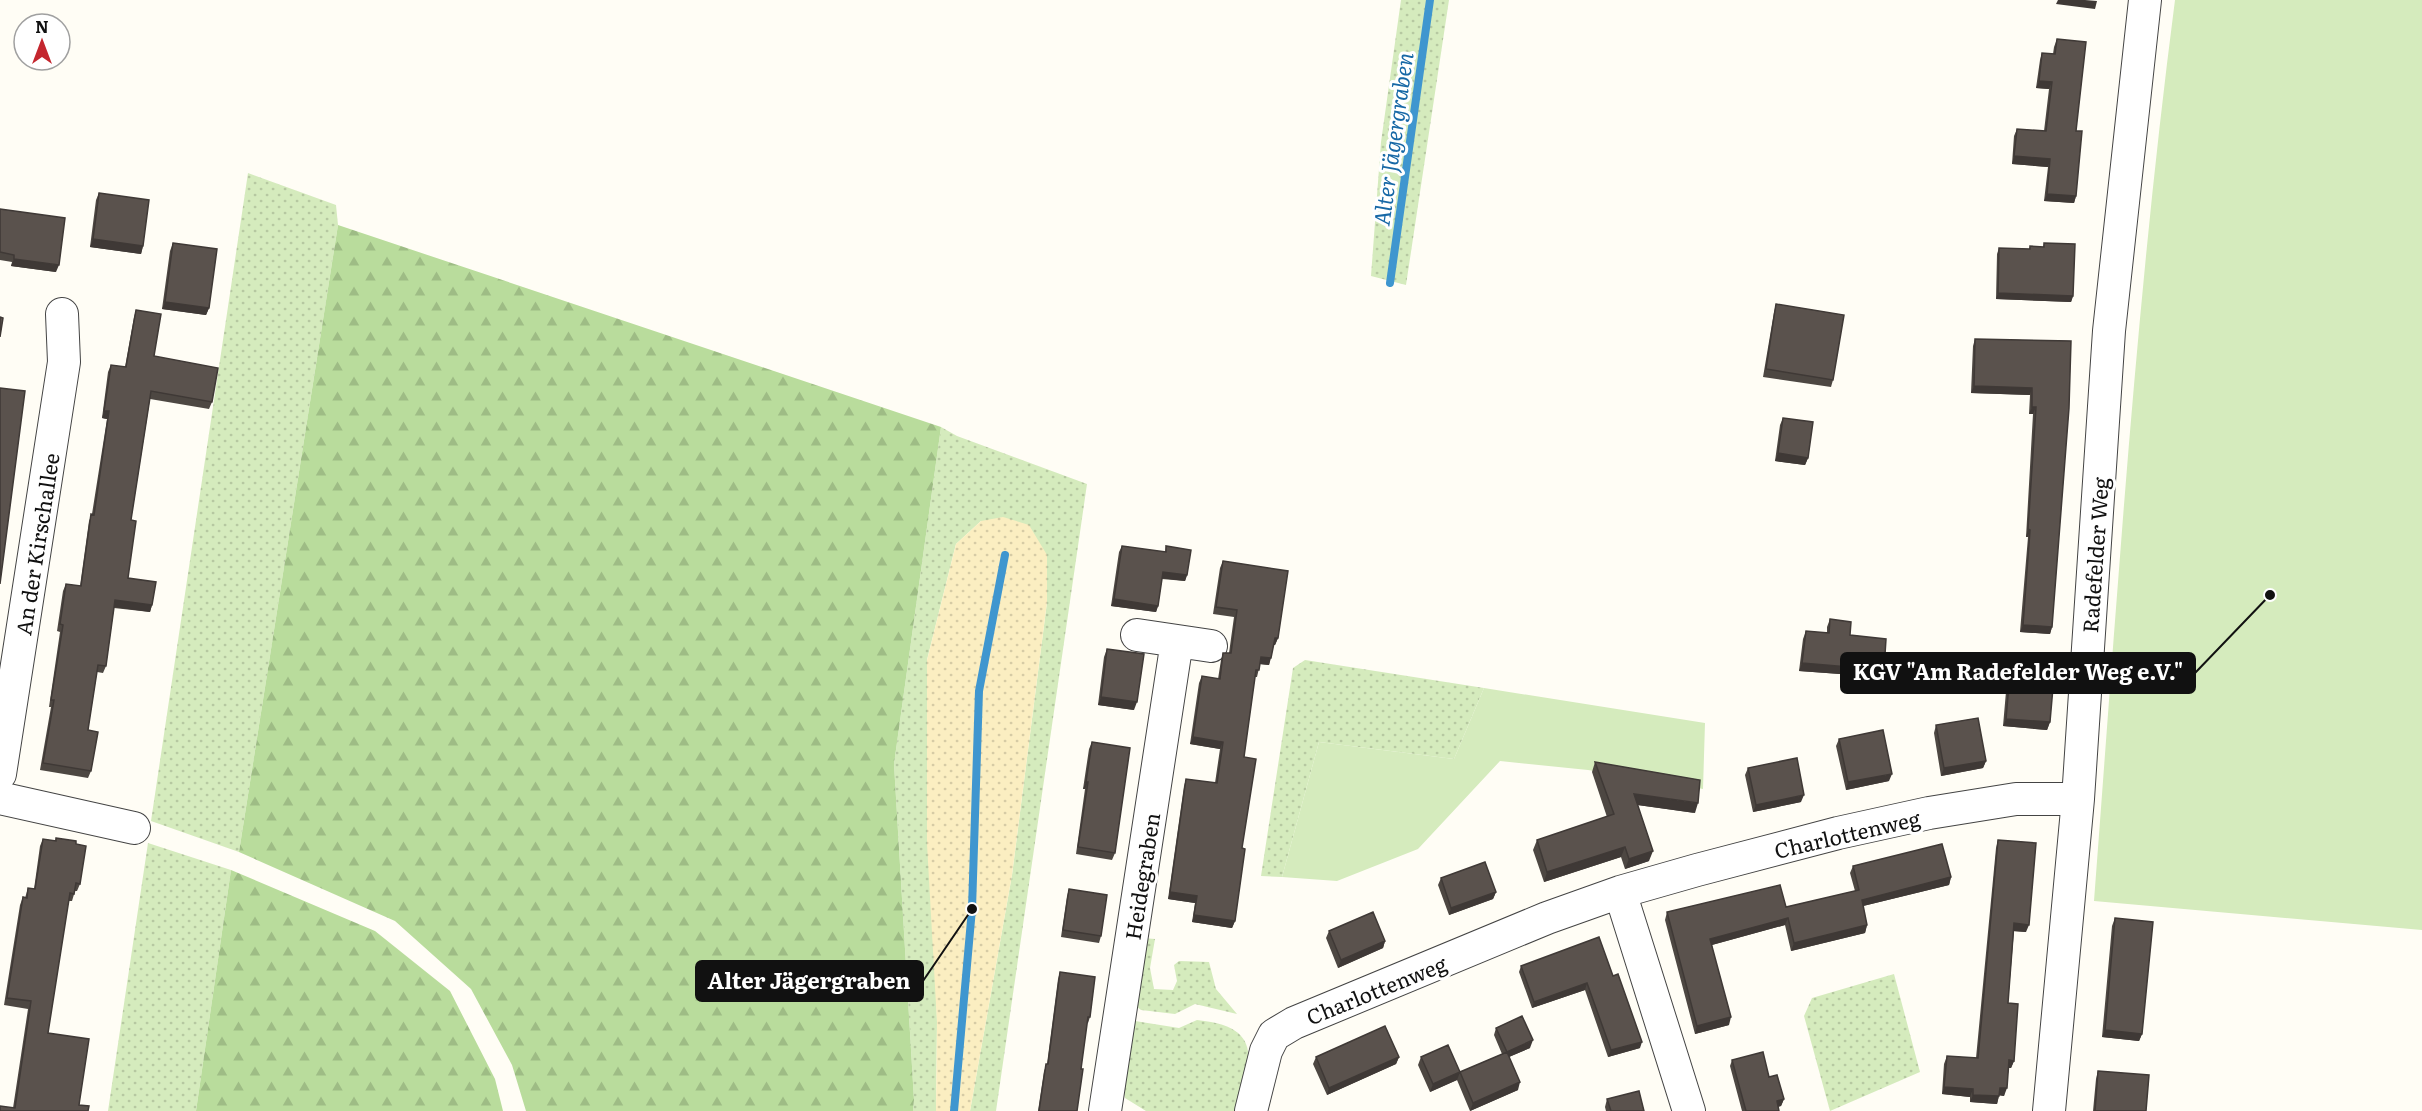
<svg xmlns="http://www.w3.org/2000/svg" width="2422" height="1111" font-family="Literata,serif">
<defs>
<pattern id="grass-dots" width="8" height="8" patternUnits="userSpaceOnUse" patternTransform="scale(1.5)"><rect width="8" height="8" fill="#d5ebbd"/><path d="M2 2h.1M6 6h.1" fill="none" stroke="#b6c8a1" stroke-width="1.8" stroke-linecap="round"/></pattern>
<pattern id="forest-firs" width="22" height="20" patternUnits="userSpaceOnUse" patternTransform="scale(1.5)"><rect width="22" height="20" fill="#b9dc9c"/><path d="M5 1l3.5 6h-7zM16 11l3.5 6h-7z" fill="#9ebc85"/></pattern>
<pattern id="sand-dots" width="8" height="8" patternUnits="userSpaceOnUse" patternTransform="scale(1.5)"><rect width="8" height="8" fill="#fbeec1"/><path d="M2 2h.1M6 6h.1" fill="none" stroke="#d6cba5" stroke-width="1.8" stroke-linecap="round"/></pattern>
</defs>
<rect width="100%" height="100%" fill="#fffdf5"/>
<path fill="url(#grass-dots)" d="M1401,0H1449L1406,285L1371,276L1381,142Z
M248,173L336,205L338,225L239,852L151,821Z
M941,427L957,436L1087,484L996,1111H970L1012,875L1047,602V555L981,521L956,544L927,660L937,1022L936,1111H913L914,1100L894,764Z
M1305,660L1484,688L1454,759L1319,742L1282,877L1261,876L1293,668Z
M148,843L231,870L196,1111H108Z
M1143,938L1155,939L1150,968L1154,989L1173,990L1177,981L1174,965L1179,961L1209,962L1216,989L1237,1014L1195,1004L1175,1014L1141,1010L1136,1006Z
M1894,974L1920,1072L1830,1111L1804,1016L1812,998Z
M1197,1020C1266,1027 1249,1061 1240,1111H1146L1125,1098L1122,1086L1131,1024L1135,1021L1179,1028Z"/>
<path fill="url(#forest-firs)" d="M338,225L941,427L894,764L914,1100L913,1111H526L512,1065L471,989L395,921L239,852Z
M231,870L375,931L450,991L495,1079L503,1111H196Z"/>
<path fill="url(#sand-dots)" d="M1003,517L1029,525L1047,555V602L1012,875L970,1111H936L937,1022L927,844V660L956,544L981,521Z"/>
<path fill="#d5ebbd" d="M2175,0H2422V930L2094,901C2117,600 2136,299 2175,0Z
M1484,688L1705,723L1703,789L1588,770L1500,761L1418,849L1337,881L1282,877L1319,742L1454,759Z"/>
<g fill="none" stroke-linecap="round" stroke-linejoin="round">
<path stroke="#3f96cf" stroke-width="8" d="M1390,283L1430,0
M954,1111L972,909L979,691L1005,555"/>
<g stroke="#444" stroke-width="34">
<path id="minor" d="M1137,635L1211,646
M0,774L64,362L62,314
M0,798L134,828
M1620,892L1689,1111
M1105,1111L1177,641
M1251,1111L1266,1051L1274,1035L1294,1023L1547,918L1620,892L1697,870L1838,833L1929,813L2016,799H2078
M2049,1111L2078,799L2109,331L2145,0"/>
</g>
<use href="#minor" stroke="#fff" stroke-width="32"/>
</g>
<path fill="#4d4742" d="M2057,39L2076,131V196L2074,203L2044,201L2048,167L2012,164L2014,136L2017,129L2044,131L2049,89L2036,88L2040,60L2042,53L2053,54L2054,47Z
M99,193L143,246L141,254L90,247L96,200Z
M0,209L56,272L11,266L12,262L0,260Z
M173,243L209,308L206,315L162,309L170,251Z
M2044,243L2073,296L2071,302L1996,299L1997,254L1999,248L2029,249L2030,246L2043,247Z
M1776,304L1833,380L1831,387L1763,377L1774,312Z
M136,310L154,356L212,402L209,409L150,399L131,520L128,578L152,605L150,612L114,608L106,666L103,673L97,672L88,730L91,771L88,778L40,770L51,707H49L60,632L57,631L63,591L66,584L80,586L89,521L92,514L107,419L102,418L108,372L111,365L125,367L134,317Z
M1975,339L2071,341L2052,627L2050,634L2020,632L2028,537H2026L2033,414H2029L2030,395L1971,393L1973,346Z
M1783,418L1808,458L1805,465L1775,461L1780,425Z
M1122,546L1165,552L1166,546L1187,575L1185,581L1162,579L1158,606L1156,612L1111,606L1119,552Z
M1223,561L1278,638L1275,645H1273L1269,665L1260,664L1257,677H1255L1244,757L1242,848L1235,921L1232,928L1192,922L1195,903L1168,899L1184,786L1186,779L1215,783L1220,749L1190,744L1199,683L1202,676L1218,679L1221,660L1223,653H1229L1234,617L1213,614L1220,568Z
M1830,619L1850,635L1881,677L1799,671L1803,639L1806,631L1827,633V627Z
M1107,649L1134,710L1098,705L1104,657Z
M2010,672L2050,722L2047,730L2003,726L2007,680Z
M1936,725L1986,761L1983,768L1941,776L1934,733Z
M1839,739L1889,781L1846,790L1836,746Z
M1092,742L1115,853L1112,860L1076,854L1085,789H1083L1089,749Z
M1595,762L1695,813L1638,805L1649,861L1625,869L1621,857L1544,882L1533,850L1537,840L1607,817L1592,772Z
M1748,768L1801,802L1753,812L1745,775Z
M56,838L76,844L80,884L77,891H75L72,901H68L48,1033L79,1105L13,1108L28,1009L4,1005L20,905L23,897L25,898L28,888L34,889L40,846L43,839L55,841Z
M1998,840L2026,932L2014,931L2008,1003L2014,1061L2011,1068H2009L2004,1096L1999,1095L1997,1104L1970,1102V1097L1942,1094L1944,1064L1947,1056L1976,1058L1996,848Z
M1853,866L1951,877L1949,885L1863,906L1867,925L1865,933L1791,951L1785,925L1712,945L1729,1025L1695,1034L1665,920L1667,912L1786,907L1855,891L1850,873Z
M1441,878L1496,892L1493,899L1449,915L1438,885Z
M1069,889L1101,936L1099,943L1061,937L1067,896Z
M2115,918L2142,1034L2139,1041L2102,1037L2112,926Z
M1329,931L1385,941L1383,948L1338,968L1326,938Z
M1521,966L1613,976L1640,1048L1608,1057L1585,990L1532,1008L1519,972Z
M1060,972L1090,1017L1088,1023H1087L1081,1069L1077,1111H1038L1044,1071L1047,1064L1058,979Z
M1496,1028L1530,1048L1509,1057L1518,1090L1470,1111L1457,1080L1430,1092L1418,1065L1421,1057L1460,1072L1502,1054L1494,1035Z
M1316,1057H1399L1396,1064L1327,1095L1313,1064Z
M1732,1060L1769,1077L1784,1099L1781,1106L1778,1107L1779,1111H1742L1730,1066Z
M2098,1071L2146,1111H2093L2096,1079Z
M1607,1099L1644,1111H1606L1605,1107Z"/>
<path fill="#3f3936" d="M2058,0H2085L2097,1L2095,9L2056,4Z
M2039,81L2052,82L2049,89L2036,88Z
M2014,156L2050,159L2048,167L2012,164Z
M2047,194L2076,196L2074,203L2044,201Z
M93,239L143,246L141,254L90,247Z
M14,259L59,265L56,272L11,266Z
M1998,293L2073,296L2071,302L1996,299Z
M165,302L209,308L206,315L162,309Z
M1974,386L2032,388L2030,395L1971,393Z
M2032,407H2036L2033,414H2029Z
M104,411H109L107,419L102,418Z
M1778,453L1808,458L1805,465L1775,461Z
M2028,529L2030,530L2028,537H2026Z
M1163,572L1187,575L1185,581L1160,578Z
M1114,599L1158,606L1156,612L1111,606Z
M115,600L152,605L150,612L113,607Z
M2023,625L2052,627L2050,634L2020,632Z
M1275,638H1278L1275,645H1272Z
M1261,657L1271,658L1269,665L1259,664Z
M1802,663L1884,670L1881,677L1799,671Z
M1101,697L1137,702L1134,710L1098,705Z
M2006,719L2050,722L2047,730L2003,726Z
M1193,737L1223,742L1220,749L1190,744Z
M1986,761L1983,768L1941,776L1944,768Z
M1892,774L1889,781L1846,790L1848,782Z
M1086,782H1088L1085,789H1083Z
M1634,794L1698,803L1695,813L1630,804Z
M1804,795L1801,802L1753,812L1756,805Z
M1625,847L1621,857L1544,882L1547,872Z
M1653,851L1649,861L1625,869L1629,859Z
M1951,877L1949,885L1859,907L1862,900Z
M1170,892L1197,896L1195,903L1168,899Z
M1496,892L1493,899L1449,915L1451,908Z
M1194,915L1235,921L1232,928L1192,922Z
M1788,918L1785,925L1708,946L1710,939Z
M2014,923L2029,925L2026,932L2012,931Z
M1867,925L1865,933L1791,951L1794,943Z
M1385,941L1383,948L1338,968L1341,960Z
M1587,983L1585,990L1532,1008L1534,1002Z
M1731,1017L1729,1025L1695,1034L1697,1026Z
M2105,1030L2142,1034L2139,1041L2102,1037Z
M1533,1040L1530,1048L1504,1059L1507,1052Z
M1642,1042L1640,1048L1608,1057L1611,1050Z
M1399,1057L1396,1064L1327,1095L1329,1088Z
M2009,1060L2014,1061L2011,1068H2006Z
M1460,1072L1457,1080L1430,1092L1433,1084Z
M1520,1082L1518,1090L1470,1111L1473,1103Z
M1944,1087L1973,1089L1970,1097L1942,1094Z
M2000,1088H2007L2004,1096L1997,1095Z
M1973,1095L1999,1096L1997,1104L1970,1102Z
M1784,1099L1781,1106L1774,1107L1777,1101Z"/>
<path fill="#5a524d" stroke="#3f3936" stroke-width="1.5" d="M2057,39L2086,42L2076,131H2082L2076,196L2047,194L2050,159L2014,156L2017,129L2046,131L2052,82L2039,81L2042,53L2055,54Z
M99,193L149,200L143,246L93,239Z
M0,209L65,218L59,265L14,259V255L0,252Z
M173,243L217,249L209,308L165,302Z
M2044,243L2075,244L2073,296L1998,293L1999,248L2030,249V246L2044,247Z
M1776,304L1844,315L1833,380L1766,369Z
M136,310L161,314L154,356L218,368L212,402L151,391L131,520L136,521L128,578L156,582L152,605L115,600L106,666L98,665L88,730L98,732L91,771L43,763L54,700H51L63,625L60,624L66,584L81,586L91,514L94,515L109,411H104L111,365L126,367Z
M0,317L3,318L0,337Z
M1975,339L2071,341L2069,408L2052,627L2023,625L2030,530L2028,529L2036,407H2032V388L1974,386Z
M0,388L25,391L0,584Z
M1783,418L1813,422L1808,458L1778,453Z
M1122,546L1166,552V546L1191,550L1187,575L1163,572L1158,606L1114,599Z
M1223,561L1288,571L1278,638H1275L1271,658L1261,657L1259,670H1256L1244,757L1256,759L1242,848L1245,849L1235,921L1194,915L1197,896L1170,892L1186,779L1217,783L1223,742L1193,737L1202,676L1220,679L1223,653H1231L1237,610L1216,607Z
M1830,619L1851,622L1850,635L1886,639L1884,670L1802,663L1806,631L1829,633Z
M1107,649L1144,654L1137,702L1101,697Z
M2010,672L2054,676L2050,722L2006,719Z
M1978,718L1986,761L1944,768L1936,725Z
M1883,730L1892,774L1848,782L1839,739Z
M1092,742L1130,748L1115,853L1078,847L1088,782H1086Z
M1797,758L1804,795L1756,805L1748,768Z
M1595,762L1700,780L1698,803L1634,794L1653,851L1629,859L1625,847L1547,872L1537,840L1614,814Z
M56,838L76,841V844L86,846L80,884L76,883L74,894L70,893L48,1033L89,1039L79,1105L89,1106L88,1111H0V1106L15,1108L31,1001L7,998L23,897L27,898L28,888L35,889L43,839L56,841Z
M1998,840L2036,843L2029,925L2014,923L2008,1003L2018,1004L2014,1061L2009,1060L2007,1088H2000L1999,1096L1973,1095V1089L1944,1087L1947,1056L1978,1058Z
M1942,844L1951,877L1862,900L1867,925L1794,943L1788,918L1710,939L1731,1017L1697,1026L1667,912L1780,885L1786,907L1859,890L1853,866Z
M1485,862L1496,892L1451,908L1441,878Z
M1069,889L1107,895L1101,936L1063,930Z
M1373,912L1385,941L1341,960L1329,931Z
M2115,918L2153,922L2142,1034L2105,1030Z
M1599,937L1613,976L1618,974L1642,1042L1611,1050L1587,983L1534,1002L1521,966Z
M1060,972L1095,977L1090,1017H1088L1081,1069H1083L1077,1111H1039L1046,1064H1048Z
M1522,1016L1533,1040L1507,1052L1496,1028Z
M1385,1026L1399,1057L1329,1088L1316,1057Z
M1448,1045L1460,1072L1433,1084L1421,1057Z
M1507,1052L1520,1082L1473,1103L1460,1072Z
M1763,1052L1769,1077L1777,1075L1784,1099L1777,1101L1779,1111H1746L1732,1060Z
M2098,1071L2149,1075L2146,1111H2095Z
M1639,1091L1644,1111H1611L1607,1099Z"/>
<g text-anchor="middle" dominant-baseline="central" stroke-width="6" stroke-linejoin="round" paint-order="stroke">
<g font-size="21" fill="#111" stroke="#fff">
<text transform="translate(36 544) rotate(-81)">An der Kirschallee</text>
<text transform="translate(2094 555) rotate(-86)">Radefelder Weg</text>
<text transform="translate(1847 833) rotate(-13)">Charlottenweg</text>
<text transform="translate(1141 876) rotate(-81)">Heidegraben</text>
<text transform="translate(1376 989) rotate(-22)">Charlottenweg</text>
</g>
<g font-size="22" font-style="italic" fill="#1768a6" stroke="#fff">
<text transform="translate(1392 139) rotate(-82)">Alter Jägergraben</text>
</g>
</g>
<path fill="none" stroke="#111" stroke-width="2" d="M2270 595L2195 673M972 909L923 981"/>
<g fill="#111" stroke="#fff" stroke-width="2">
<circle cx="2270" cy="595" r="6"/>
<circle cx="972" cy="909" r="6"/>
</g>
<g fill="#111" stroke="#111" stroke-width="2">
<rect x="1841" y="653" width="354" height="40" rx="6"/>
<rect x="696" y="961" width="227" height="40" rx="6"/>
</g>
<g font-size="22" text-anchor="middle" font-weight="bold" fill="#fff">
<text x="2018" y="680">KGV "Am Radefelder Weg e.V."</text>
<text x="809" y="989">Alter Jägergraben</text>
</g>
<g transform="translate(42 42)"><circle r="28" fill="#ffffff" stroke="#a0a0a0" stroke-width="1.5"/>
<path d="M0-4.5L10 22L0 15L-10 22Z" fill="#c4262e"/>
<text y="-9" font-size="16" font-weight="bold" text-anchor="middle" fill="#111111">N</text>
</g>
</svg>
